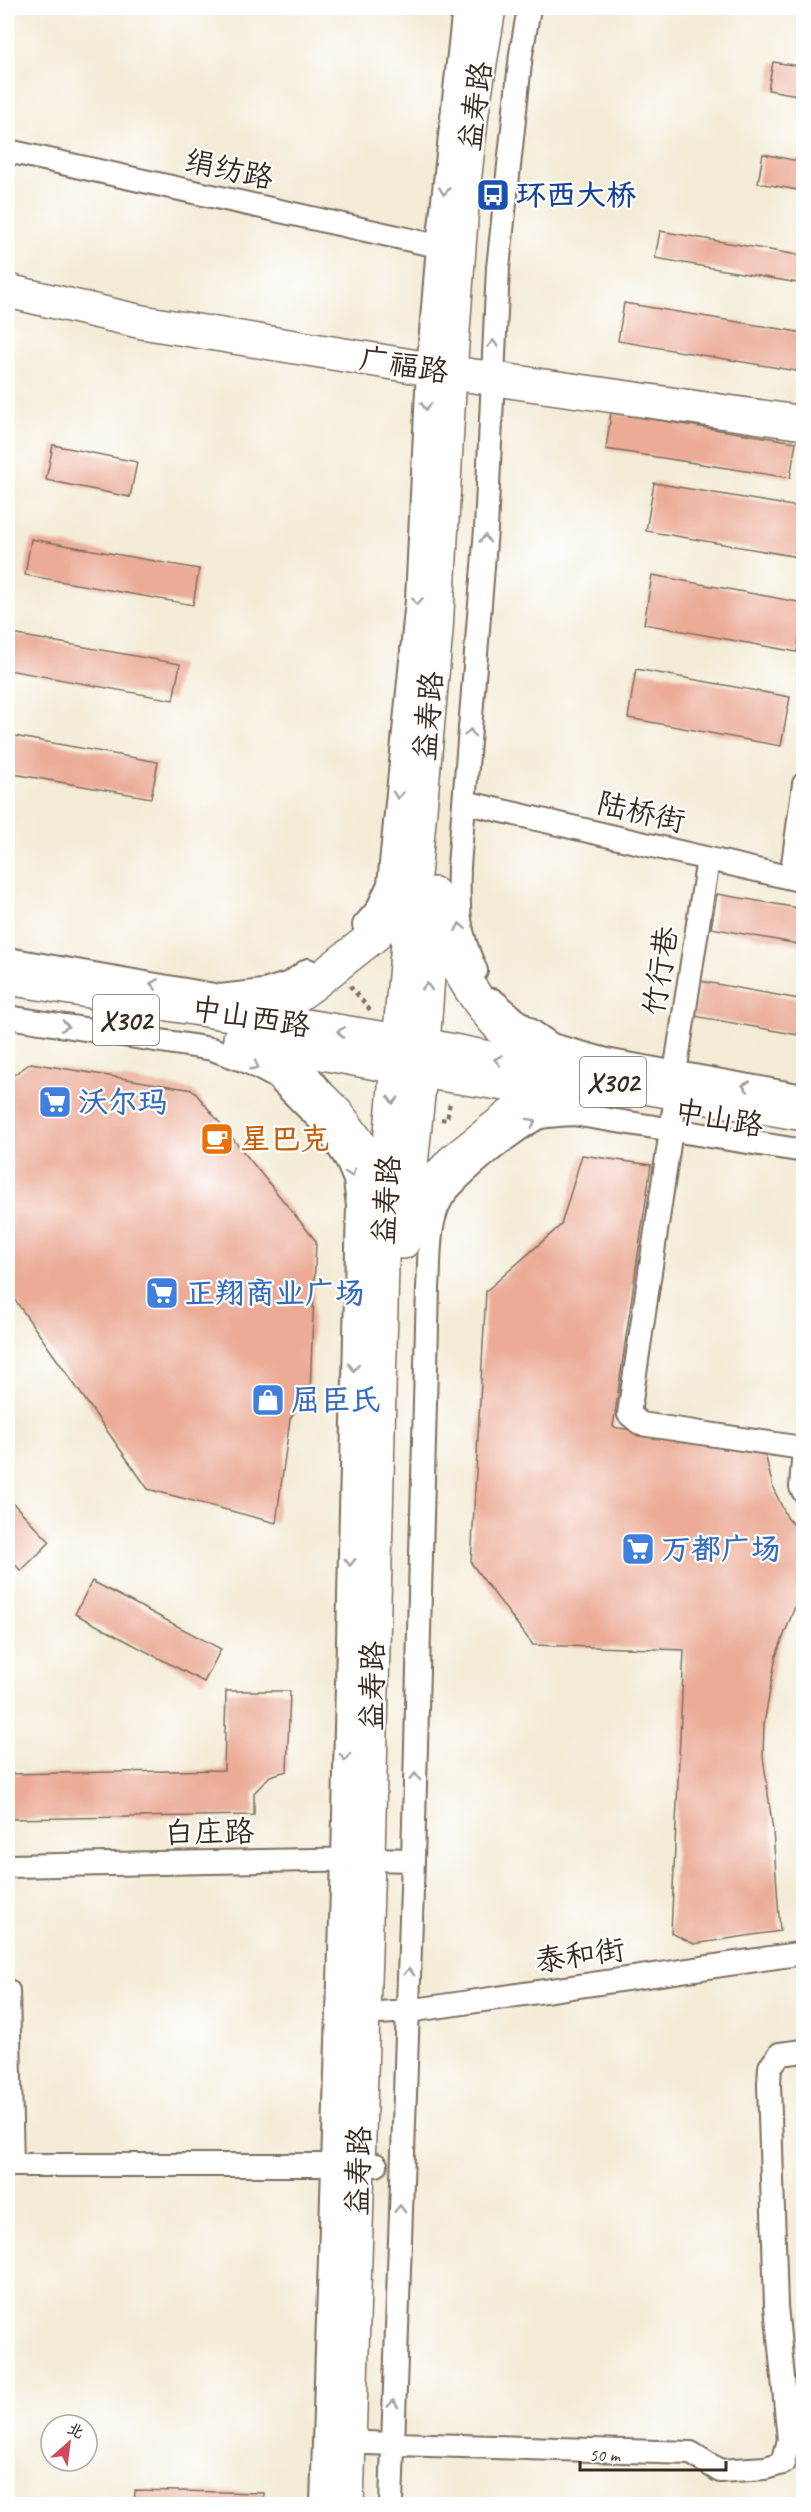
<svg xmlns="http://www.w3.org/2000/svg" width="811" height="2512" font-family="Caveat,'LXGW WenKai TC',sans-serif">
<rect width="100%" height="100%" fill="#fff"/>
<filter id="ink" filterUnits="userSpaceOnUse"><feTurbulence type="fractalNoise" baseFrequency=".0167" numOctaves="2"/><feDisplacementMap in="SourceGraphic" scale="12" xChannelSelector="R" yChannelSelector="G"/><feConvolveMatrix kernelMatrix="1 2 1 2 8 2 1 2 1" color-interpolation-filters="sRGB"/></filter>
<filter id="wash" filterUnits="userSpaceOnUse"><feTurbulence type="fractalNoise" baseFrequency=".008" numOctaves="4" result="noise"/><feDisplacementMap in="SourceGraphic" scale="24" xChannelSelector="R" yChannelSelector="G"/><feGaussianBlur stdDeviation="1.35" result="paint"/><feColorMatrix in="noise" values="0 0 0 0 0 0 0 0 0 0 0 0 0 0 0 0 0 1.4 0 .05"/><feComposite in="paint" operator="in"/></filter>
<g filter="url(#wash)">
<rect width="100%" height="100%" fill="#f3ebd6"/>
<g id="blocks">
<path fill="#ebab96" d="M773,62L804,67V96L768,90Z
M763,154L804,162V191L758,183Z
M660,231L804,256V284L655,258Z
M624,303L804,333V365L796,371L618,341Z
M611,413L796,442L790,478L606,449Z
M53,445L137,462L130,497L46,480Z
M654,483L804,508V558L646,531Z
M31,539L199,569L193,605L25,575Z
M652,575L804,603L797,652L644,624Z
M12,634L180,664L173,700L8,670Z
M636,669L790,697L781,746L628,718Z
M8,735L158,762L151,798L8,773Z
M717,894L804,909V945L711,928Z
M700,981L804,1000V1036L694,1016Z
M31,1063L193,1090L316,1241L310,1391L290,1419L276,1523L148,1489L8,1290V1079Z
M582,1155L651,1165L613,1427L765,1453L773,1488L788,1519L804,1535V1583L776,1656L764,1724L763,1756L773,1831L780,1931L694,1944L671,1933L684,1650L533,1645L471,1563L486,1291L561,1225Z
M8,1498L50,1542L21,1571L8,1557Z
M92,1581L221,1649L204,1682L75,1614Z
M226,1691H290L287,1771L270,1776L254,1793V1815L8,1819V1774L224,1770Z
M135,2490L264,2493V2504H134Z"/>
</g>
</g>
<g filter="url(#ink)">
<use href="#blocks" fill-opacity="0" stroke="#7b6e5e" stroke-width="1.5"/>
<g fill="none" stroke-linecap="round" stroke-linejoin="round">
<g stroke="#7b6e5e" stroke-width="26">
<path id="street" d="M8,151L438,246
M464,802L804,881
M791,878L804,784
M364,925L377,910L389,884L417,600L428,369L438,246L464,8
M8,959L220,996L264,991L290,983L308,970
M476,971C457,930 458,910 459,866L486,529L498,268L521,54L529,8
M493,1000L520,1023L552,1045L611,1061L804,1096
M8,1017L212,1049L248,1062L276,1077L322,1123L346,1159L355,1180L358,1206L343,1859L322,2504
M673,1086L708,859
M674,1110L629,1414L641,1424L802,1448
M804,1447L801,1487L804,1492
M8,1866L368,1859L413,1860
M8,1991L12,2165
M364,2014L408,2011L804,1953
M8,2165H376
M366,2443L691,2453L720,2471L765,2468L783,2463L789,2440L776,2306L769,2084L770,2067L780,2054L804,2051
M391,2504L413,1860L428,1288C430,1260 427,1223 442,1198C452,1180 521,1123 541,1117C550,1115 562,1115 573,1114L804,1151"/>
</g>
<g stroke="#7b6e5e" stroke-width="36">
<path id="secondary" d="M8,291L142,322L467,375L804,423
M432,921C454,961 475,1004 509,1036C526,1051 550,1060 570,1070
M239,1015L288,1002L313,984L375,935L396,909L409,885
M252,1042L294,1066L318,1095L338,1115L362,1148L377,1179L379,1196
M407,1205L423,1045L434,894
M403,1242L424,1193L452,1162L511,1115L539,1098L573,1094
M347,2504L368,1859L383,1221L436,631L450,372L463,192L472,112L489,8"/>
</g>
<g stroke="#7b6e5e" stroke-width="36">
<path id="primary" d="M8,978L423,1045L585,1077L804,1114
M240,1038L420,1071L532,1088"/>
</g>
<path stroke="#7b6e5e" stroke-width="4" stroke-dasharray="4.5 4.5" stroke-linecap="butt" d="M350,986L370,1010
M441,1119L447,1120L450,1102"/>
<use href="#street" stroke="#fff" stroke-width="22"/>
<use href="#secondary" stroke="#fff" stroke-width="33"/>
<use href="#primary" stroke="#fff" stroke-width="33"/>
</g>
<defs><path id="oneway-chevron" d="M-2-3.5L2.5 0L-2 3.5" fill="none" stroke-width="1.6" stroke-linecap="round" stroke-linejoin="round" transform="scale(1.5)"/></defs>
<g stroke="#a79f9a">
<use href="#oneway-chevron" transform="translate(444 191) rotate(96)"/>
<use href="#oneway-chevron" transform="translate(493 344) rotate(-87)"/>
<use href="#oneway-chevron" transform="translate(426 406) rotate(93)"/>
<use href="#oneway-chevron" transform="translate(485 539) rotate(-86)"/>
<use href="#oneway-chevron" transform="translate(417 601) rotate(94)"/>
<use href="#oneway-chevron" transform="translate(470 733) rotate(-85)"/>
<use href="#oneway-chevron" transform="translate(398 795) rotate(95)"/>
<use href="#oneway-chevron" transform="translate(460 927) rotate(-101)"/>
<use href="#oneway-chevron" transform="translate(154 984) rotate(-170)"/>
<use href="#oneway-chevron" transform="translate(427 987) rotate(-86)"/>
<use href="#oneway-chevron" transform="translate(65 1026) rotate(9)"/>
<use href="#oneway-chevron" transform="translate(341 1032) rotate(-171)"/>
<use href="#oneway-chevron" transform="translate(498 1060) rotate(-169)"/>
<use href="#oneway-chevron" transform="translate(255 1066) rotate(27)"/>
<use href="#oneway-chevron" transform="translate(746 1086) rotate(-170)"/>
<use href="#oneway-chevron" transform="translate(393 1100) rotate(95)"/>
<use href="#oneway-chevron" transform="translate(532 1122) rotate(-29)"/>
<use href="#oneway-chevron" transform="translate(351 1173) rotate(69)"/>
<use href="#oneway-chevron" transform="translate(354 1367) rotate(91)"/>
<use href="#oneway-chevron" transform="translate(350 1562) rotate(91)"/>
<use href="#oneway-chevron" transform="translate(345 1757) rotate(91)"/>
<use href="#oneway-chevron" transform="translate(415 1777) rotate(-88)"/>
<use href="#oneway-chevron" transform="translate(409 1972) rotate(-88)"/>
<use href="#oneway-chevron" transform="translate(400 2209) rotate(-88)"/>
<use href="#oneway-chevron" transform="translate(393 2404) rotate(-88)"/>
</g>
</g>
<defs>
<g id="bus-square" transform="scale(1.725)"><rect x="-9" y="-9" width="18" height="18" rx="4" fill="#1a4fb4" stroke="#fff"/><path d="M-5-6H5V4H4V6H2V4H-2V6H-4V4H-5ZM-3.5-4V0h7V-4ZM-3.5 1.2v1.5H-2V1.2ZM2 1.2v1.5H3.5V1.2Z" fill="#fff"/></g>
<g id="supermarket-square" transform="scale(1.725)"><rect x="-9" y="-9" width="18" height="18" rx="4" fill="#3f7fe0" stroke="#fff"/><path d="M-6-5.5h2.5l.6 2H6L4.5 2H-2.5L-4.4-4H-6ZM-1.5 3.2a1.3 1.3 0 1 0 .1 0ZM3 3.2a1.3 1.3 0 1 0 .1 0Z" fill="#fff"/></g>
<g id="cafe-square" transform="scale(1.725)"><rect x="-9" y="-9" width="18" height="18" rx="4" fill="#e8710a" stroke="#fff"/><path d="M-5.5-4.5H6V0H3Q3 3.5 0 3.5H-2.5Q-5.5 3.5-5.5 0ZM3-3.2v2h1.7v-2ZM-6 4.5H4V6H-6Z" fill="#fff"/></g>
<g id="shop-square" transform="scale(1.725)"><rect x="-9" y="-9" width="18" height="18" rx="4" fill="#3f7fe0" stroke="#fff"/><path d="M-5-2.5h2.3a2.7 3.5 0 0 1 5.4 0H5L5.5 6h-11ZM-1.5-2.5h3a1.5 2.3 0 0 0-3 0Z" fill="#fff"/></g>
</defs>
<g fill-rule="evenodd">
<use href="#bus-square" x="493" y="195"/>
<use href="#supermarket-square" x="55" y="1102"/>
<use href="#cafe-square" x="217" y="1139"/>
<use href="#supermarket-square" x="162" y="1293"/>
<use href="#shop-square" x="268" y="1400"/>
<use href="#supermarket-square" x="638" y="1549"/>
</g>
<g text-anchor="middle" dominant-baseline="central" stroke-width="4.5" stroke-linejoin="round" paint-order="stroke">
<g fill="#fff" stroke="#766a62" stroke-width="1.5">
<rect x="93" y="995" width="66" height="50" rx="4.5"/>
<rect x="580" y="1057" width="66" height="50" rx="4.5"/>
</g>
<g font-size="28" font-weight="bold" fill="#3b2a1e">
<text x="126" y="1020">X302</text>
<text x="613" y="1082">X302</text>
</g>
<g font-size="30" fill="#3b2a1e" stroke="#fff">
<text transform="translate(475 106) rotate(-82)">益寿路</text>
<text transform="translate(229 169) rotate(12)">绢纺路</text>
<text transform="translate(404 365) rotate(9)">广福路</text>
<text transform="translate(428 716) rotate(-85)">益寿路</text>
<text transform="translate(641 812) rotate(13)">陆桥街</text>
<text transform="translate(660 971) rotate(-81)">竹行巷</text>
<text transform="translate(251 1017) rotate(9)">中山西路</text>
<text transform="translate(719 1118) rotate(10)">中山路</text>
<text transform="translate(386 1200) rotate(-86)">益寿路</text>
<text transform="translate(372 1686) rotate(-89)">益寿路</text>
<text transform="translate(209 1832) rotate(-1)">白庄路</text>
<text transform="translate(580 1955) rotate(-8)">泰和街</text>
<text transform="translate(358 2171) rotate(-88)">益寿路</text>
</g>
<g font-size="30" font-weight="bold" fill="#164399" stroke="#fff" text-anchor="start">
<text x="516" y="195">环西大桥</text>
</g>
<g font-size="30" font-weight="bold" fill="#366cbe" stroke="#fff" text-anchor="start">
<text x="78" y="1102">沃尔玛</text>
<text x="185" y="1293">正翔商业广场</text>
<text x="291" y="1400">屈臣氏</text>
<text x="661" y="1549">万都广场</text>
</g>
<g font-size="30" font-weight="bold" fill="#c56008" stroke="#fff" text-anchor="start">
<text x="240" y="1139">星巴克</text>
</g>
</g>
<rect width="811" height="2512" fill="none" stroke="#fff" stroke-width="30"/>
<g transform="translate(69 2443) rotate(28)"><circle r="28" fill="#ffffff" stroke="#b1aaa5" stroke-width="1.5"/>
<path d="M0-4.5L10 22L0 15L-10 22Z" fill="#d1495b"/>
<text y="-9" font-size="16" font-weight="bold" text-anchor="middle" fill="#3b2a1e">北</text>
</g>
<path d="M580 2461v9h146v-9" fill="none" stroke="#3b2a1e" stroke-width="3"/>
<text x="589" y="2461" font-size="18" fill="#3b2a1e" stroke="#ffffff" stroke-width="4.5" paint-order="stroke">50 m</text>
</svg>
